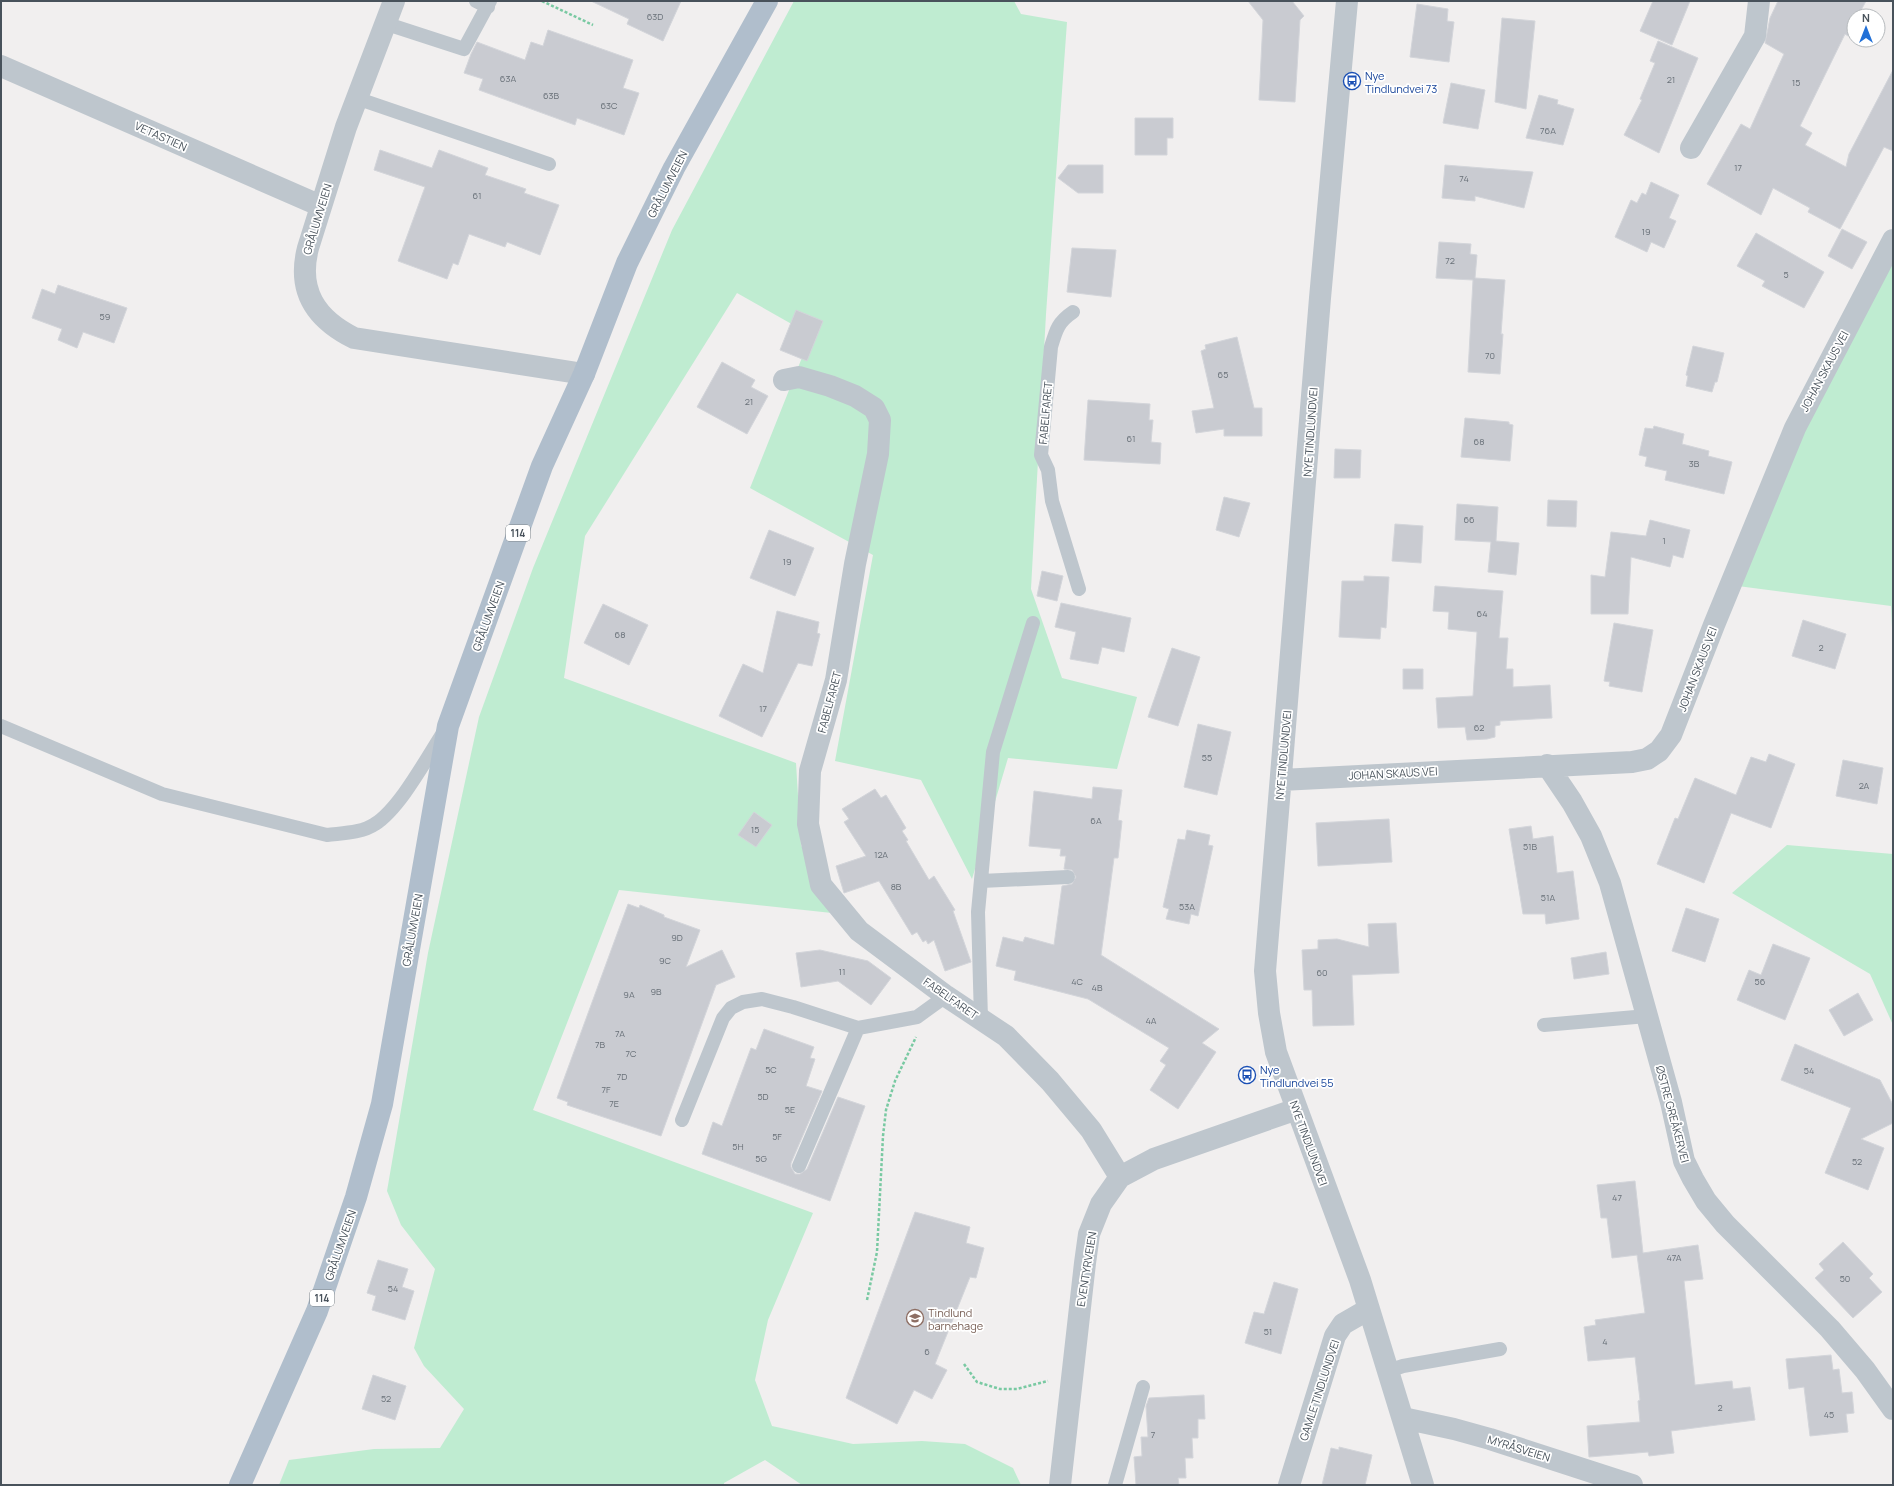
<svg xmlns="http://www.w3.org/2000/svg" width="1894" height="1486" font-family="Manrope,sans-serif">
<rect width="100%" height="100%" fill="#f1efef"/>
<path fill="#bfecd1" d="M794,1H1014L1021,14L1067,22L1046,314L1031,589L1062,678L1137,697L1117,769L1008,758L972,879L921,780L835,761L873,555L750,488L811,335L737,293L585,536L564,678L796,763L801,845L832,913L619,890L533,1110L813,1213L768,1320L755,1380L772,1426L853,1444L922,1441L965,1444L1013,1468L1021,1485H802L765,1460L724,1483V1485H279L289,1460L374,1449L440,1448L464,1409L424,1366L414,1348L435,1269L401,1225L387,1191L428,953L479,717L533,568L672,230Z
M1893,240V650L1891,606L1730,585Z
M1787,845L1893,854V1025L1870,974L1732,893Z"/>
<path fill="#c9cbd1" stroke="#d3d5da" d="M591,1H681L663,41L627,24L629,19Z
M1248,1H1292L1304,16L1300,20L1295,102L1259,100L1263,20Z
M1653,1H1690L1672,45L1640,31Z
M1778,1H1866L1858,16H1854V24L1848,36L1845,34L1800,126L1812,133L1805,145L1846,167L1849,154L1893,70V151L1884,147L1840,229L1808,212L1810,208L1773,188L1761,215L1707,184L1741,124L1750,129L1784,54L1765,43L1770,18Z
M1417,4L1448,9L1447,21L1454,22L1449,62L1410,57Z
M1502,18L1535,21L1526,109L1495,102Z
M548,30L633,60L623,88L639,93L624,135L577,118L575,125L479,90L483,79L464,73L471,54L477,42L525,60L531,42L543,46Z
M1658,41L1698,58L1659,153L1624,135L1642,100L1640,99L1655,63L1650,61Z
M1451,83L1485,90L1478,129L1443,123Z
M1539,95L1558,100L1557,104L1574,109L1563,145L1526,138Z
M1135,118H1173V138H1167V155H1135Z
M380,150L432,168L439,150L488,168L485,175L526,189L524,193L559,205L540,255L507,242L505,247L469,234L458,265L453,263L447,279L398,261L425,187L374,170Z
M1068,165H1103V193H1078L1058,178Z
M1445,165L1533,172L1524,208L1475,196V201L1442,198Z
M1651,182L1679,195L1669,218L1676,221L1664,248L1651,242L1647,252L1615,237L1631,200L1637,203L1642,193L1646,195Z
M1842,229L1867,242L1852,269L1828,256Z
M1756,233L1824,272L1804,308L1762,286L1765,281L1737,266Z
M1439,242L1471,244L1470,254L1477,255L1475,278L1505,280L1501,334H1503L1500,374L1468,372L1473,280L1436,278Z
M1072,248L1116,250L1111,297L1067,292Z
M58,285L127,308L114,343L83,332L77,348L58,340L62,329L32,318L42,289L55,294Z
M796,310L823,321L807,361L780,350Z
M1237,337L1254,408H1262V436H1224V429L1196,433L1192,411L1214,408L1201,351L1206,349L1205,345Z
M1693,346L1724,353L1717,382H1715L1712,392L1686,386L1688,376L1686,375Z
M722,362L755,380L751,387L768,396L747,434L697,407Z
M1088,400L1150,404L1149,420H1153L1151,442L1161,443L1160,464L1084,460Z
M1465,418L1509,422V424L1513,425L1510,461L1461,457Z
M1654,426L1684,434L1682,444L1709,451L1708,456L1732,462L1724,494L1665,480L1667,471L1645,466L1647,457L1639,455L1645,428L1653,429Z
M1335,449L1361,450L1360,478H1334Z
M1224,497L1250,503L1239,537L1216,530Z
M1548,500L1577,501L1576,527L1547,526Z
M1457,504L1498,507L1496,541L1519,543L1516,575L1488,572L1491,542L1455,540Z
M1650,520L1690,530L1683,558L1673,555L1670,567L1631,557L1628,614H1591V575L1605,577L1611,532L1646,536Z
M1395,524L1423,526L1421,563L1392,561Z
M769,530L814,548L795,596L750,578Z
M1042,571L1063,576L1057,601L1037,596Z
M1364,576L1389,577L1386,628L1381,627L1380,639L1339,637L1342,581H1364Z
M1435,586L1503,591L1499,638H1508L1506,669H1513V687L1550,685L1552,718L1500,721V725L1495,726V737L1487,739L1467,740L1465,727L1438,728L1436,698L1473,696L1477,632L1448,629L1449,612L1433,611Z
M1061,603L1131,618L1124,652L1102,647L1098,664L1070,659L1076,632L1055,627Z
M603,604L648,625L629,665L584,643Z
M777,611L819,622L817,633L820,634L812,666L798,663L762,737L719,716L743,664L763,673Z
M1803,620L1846,634L1835,669L1792,656Z
M1614,623L1653,630L1642,692L1609,686L1610,682L1604,681Z
M1172,648L1200,657L1178,726L1148,717Z
M1403,669H1423V689H1403Z
M1198,724L1231,732L1217,795L1184,787Z
M1769,754L1795,764L1771,828L1731,813L1704,883L1657,864L1675,818L1678,819L1695,778L1736,795L1751,757L1766,762Z
M1843,760L1883,768L1877,804L1836,796Z
M1093,787L1122,790L1118,820L1122,821L1118,858H1114L1101,955L1219,1029L1202,1043L1216,1052L1178,1109L1150,1090L1166,1065L1160,1061L1169,1048L1088,999L1014,980L1016,971L996,966L1003,937L1023,942L1025,937L1054,945L1062,886L1072,884L1076,877L1072,870L1064,869L1066,856H1060L1061,849L1029,846L1034,791L1092,799Z
M875,789L881,798L886,795L906,828L902,831L908,840L906,841L929,880L934,876L955,910L953,911L971,962L945,971L934,940L928,944L926,940L923,942L917,932L912,935L879,881L844,893L836,866L866,856L844,822L849,819L842,809Z
M754,812L772,825L756,847L738,835Z
M1389,819L1392,862L1318,866L1316,823Z
M1531,826L1533,839L1553,836L1557,873L1573,871L1579,919L1546,924L1545,914H1523L1509,829Z
M1187,830L1210,835L1208,845L1213,846L1198,916L1191,914L1189,924L1166,919L1169,909L1163,907L1178,839L1185,840Z
M628,904L639,908L640,905L664,915V917L700,930L686,967L722,950L735,977L716,985L661,1136L567,1105L568,1102L557,1098Z
M1686,908L1719,919L1705,962L1672,951Z
M1396,923L1399,973L1352,975L1354,1025L1313,1026L1312,990H1304L1302,950L1318,949V940L1337,939L1369,947L1368,924Z
M1773,944L1810,958L1785,1020L1737,1000L1749,970L1761,975Z
M820,950L868,961L891,978L871,1005L838,981L801,987L796,953Z
M1606,952L1609,974L1574,979L1571,958Z
M1858,993L1873,1020L1844,1036L1829,1010Z
M764,1029L814,1047L810,1058L815,1059L806,1086L822,1091L791,1163V1167L795,1174H800L807,1169L838,1097L865,1106L830,1201L702,1154L713,1122L722,1126L751,1048L756,1050Z
M1795,1044L1880,1080L1893,1105V1123L1861,1139L1884,1148L1868,1190L1825,1173L1851,1108L1781,1080Z
M1635,1181L1643,1253L1698,1245L1703,1279L1684,1281L1695,1385L1732,1381L1733,1389L1750,1387L1755,1420L1671,1431L1674,1453L1649,1456L1648,1452L1589,1457L1587,1426L1640,1422L1638,1401L1640,1400L1635,1357L1588,1361L1584,1327L1596,1325L1595,1320L1645,1313L1637,1255L1612,1258L1607,1218H1601L1597,1185Z
M915,1212L970,1227L966,1243L984,1248L976,1278L970,1277L935,1364L947,1370L932,1399L914,1390L897,1424L846,1398Z
M1843,1242L1873,1274L1869,1278L1882,1292L1853,1318L1815,1278L1824,1270L1819,1264Z
M378,1260L408,1269L402,1287L414,1291L405,1320L372,1310L376,1296L367,1293Z
M1274,1282L1298,1289L1281,1354L1245,1343L1254,1312L1264,1314Z
M1831,1355L1833,1370L1839,1369L1842,1393L1852,1392L1854,1413L1846,1414L1848,1432L1810,1436L1804,1387L1789,1389L1786,1359Z
M373,1375L406,1386L395,1420L362,1409Z
M1204,1395L1205,1419H1198V1438H1192L1193,1458H1185L1186,1478H1178L1179,1485H1136L1134,1457L1142,1456L1141,1437H1148L1146,1406L1149,1398Z
M1339,1447L1372,1455L1365,1485H1322L1331,1448L1339,1450Z"/>
<g fill="none" stroke-linecap="round" stroke-linejoin="round">
<path stroke="#79c9a2" stroke-width="2.5" stroke-dasharray="3 2" stroke-linecap="butt" d="M542,1L593,25
M867,1300L877,1252L883,1136L886,1110L895,1081L916,1037
M964,1364L977,1382L1000,1389H1017L1048,1381"/>
<path stroke="#bec6cd" stroke-width="14" d="M476,1L488,7
M384,23L464,49L490,1
M356,98L549,164
M1073,312C1058,322 1056,330 1051,347L1041,455L1048,470L1052,501L1079,589
M1,726L162,794L327,835C342,833 362,833 375,824C400,808 426,759 443,733
M981,881L1068,877
M981,1019L978,912L993,752L1033,623
M1544,1025L1647,1016
M682,1120L723,1018L731,1008L743,1002L762,999L793,1007L858,1028L917,1017L946,996
M799,1166L858,1028
M1388,1371L1403,1366L1500,1349
M1115,1485L1143,1387"/>
<path stroke="#bec6cd" stroke-width="22" d="M394,1L346,127L308,248C297,291 316,319 354,338L584,374
M1347,1L1320,298L1265,971L1269,1013L1276,1052L1360,1280L1423,1485
M1,66L321,206
M1691,148L1755,36L1759,1
M784,380L799,377L830,386L855,396L874,408L880,420L878,454L855,564L836,680L810,771L808,824L821,885L859,931L946,996L1006,1036L1050,1081L1091,1130L1120,1177
M1547,765L1572,802L1591,836L1610,883L1671,1102L1684,1161L1693,1179L1706,1201L1725,1224L1830,1329L1865,1370L1893,1409
M1281,780L1632,762L1647,759L1659,751L1671,735L1714,625L1795,428L1893,240
M1403,1418L1454,1429L1490,1439L1632,1485
M1060,1485L1085,1263L1089,1234L1101,1204L1120,1177L1154,1159L1297,1109
M1289,1485L1335,1336L1343,1324L1369,1309"/>
<path stroke="#b0becc" stroke-width="22" d="M240,1485L317,1311L356,1197L382,1104L448,726L542,466L584,374L627,263L674,168L767,1"/>
</g>
<defs>
<g id="bus-ring" transform="scale(0.9)"><circle r="9.5" fill="#fff" stroke="#1a4fb4" stroke-width="1.5"/><path d="M-5-6H5V4H4V6H2V4H-2V6H-4V4H-5ZM-3.5-4V0h7V-4ZM-3.5 1.2v1.5H-2V1.2ZM2 1.2v1.5H3.5V1.2Z" fill="#1a4fb4"/></g>
<g id="school-ring" transform="scale(0.9)"><circle r="9.5" fill="#fff" stroke="#8d6e63" stroke-width="1.5"/><path d="M0-5L7-2L0 1L-7-2ZM-4 1L0 2.5L4 1V4Q0 6-4 4Z" fill="#8d6e63"/></g>
</defs>
<g fill-rule="evenodd">
<use href="#bus-ring" x="1352" y="81"/>
<use href="#bus-ring" x="1247" y="1075"/>
<use href="#school-ring" x="915" y="1318"/>
</g>
<g text-anchor="middle" dominant-baseline="central" stroke-width="3.5" stroke-linejoin="round" paint-order="stroke">
<g font-size="9" fill="#687078">
<text x="655" y="16">63D</text>
<text x="508" y="78">63A</text>
<text x="1671" y="79">21</text>
<text x="1796" y="82">15</text>
<text x="551" y="95">63B</text>
<text x="609" y="105">63C</text>
<text x="1548" y="130">76A</text>
<text x="1738" y="167">17</text>
<text x="1464" y="178">74</text>
<text x="477" y="195">61</text>
<text x="1646" y="231">19</text>
<text x="1450" y="260">72</text>
<text x="1786" y="274">5</text>
<text x="105" y="316">59</text>
<text x="1490" y="355">70</text>
<text x="1223" y="374">65</text>
<text x="749" y="401">21</text>
<text x="1131" y="438">61</text>
<text x="1479" y="441">68</text>
<text x="1694" y="463">3B</text>
<text x="1469" y="519">66</text>
<text x="1664" y="540">1</text>
<text x="787" y="561">19</text>
<text x="1482" y="613">64</text>
<text x="620" y="634">68</text>
<text x="1821" y="647">2</text>
<text x="763" y="708">17</text>
<text x="1479" y="727">62</text>
<text x="1207" y="757">55</text>
<text x="1864" y="785">2A</text>
<text x="1096" y="820">6A</text>
<text x="755" y="829">15</text>
<text x="1530" y="846">51B</text>
<text x="881" y="854">12A</text>
<text x="896" y="886">8B</text>
<text x="1548" y="897">51A</text>
<text x="1187" y="906">53A</text>
<text x="677" y="937">9D</text>
<text x="665" y="960">9C</text>
<text x="842" y="971">11</text>
<text x="1322" y="972">60</text>
<text x="1077" y="981">4C</text>
<text x="1760" y="981">56</text>
<text x="1097" y="987">4B</text>
<text x="656" y="991">9B</text>
<text x="629" y="994">9A</text>
<text x="1151" y="1020">4A</text>
<text x="620" y="1033">7A</text>
<text x="600" y="1044">7B</text>
<text x="631" y="1053">7C</text>
<text x="771" y="1069">5C</text>
<text x="1809" y="1070">54</text>
<text x="622" y="1076">7D</text>
<text x="606" y="1089">7F</text>
<text x="763" y="1096">5D</text>
<text x="614" y="1103">7E</text>
<text x="790" y="1109">5E</text>
<text x="777" y="1136">5F</text>
<text x="738" y="1146">5H</text>
<text x="761" y="1158">5G</text>
<text x="1857" y="1161">52</text>
<text x="1617" y="1197">47</text>
<text x="1674" y="1257">47A</text>
<text x="1845" y="1278">50</text>
<text x="393" y="1288">54</text>
<text x="1268" y="1331">51</text>
<text x="1605" y="1341">4</text>
<text x="927" y="1351">6</text>
<text x="386" y="1398">52</text>
<text x="1720" y="1407">2</text>
<text x="1829" y="1414">45</text>
<text x="1153" y="1434">7</text>
</g>
<g fill="#fff" stroke="#7f868c" stroke-width="1">
<rect x="506" y="525" width="24" height="16" rx="3"/>
<rect x="310" y="1290" width="24" height="16" rx="3"/>
</g>
<g font-size="10" font-weight="bold" fill="#48525b">
<text x="518" y="533">114</text>
<text x="322" y="1298">114</text>
</g>
<g font-size="11" fill="#164399" stroke="#fff" text-anchor="start">
<text x="1365" y="75">Nye<tspan x="1365" dy="13">Tindlundvei 73</tspan></text>
<text x="1260" y="1069">Nye<tspan x="1260" dy="13">Tindlundvei 55</tspan></text>
</g>
<g font-size="11" fill="#48525b" stroke="#fff">
<text transform="translate(161 136) rotate(24)">VETASTIEN</text>
<text transform="translate(667 184) rotate(-63)">GRÅLUMVEIEN</text>
<text transform="translate(317 219) rotate(-73)">GRÅLUMVEIEN</text>
<text transform="translate(1824 371) rotate(-62)">JOHAN SKAUS VEI</text>
<text transform="translate(1045 413) rotate(-85)">FABELFARET</text>
<text transform="translate(1310 432) rotate(-86)">NYE TINDLUNDVEI</text>
<text transform="translate(488 616) rotate(-70)">GRÅLUMVEIEN</text>
<text transform="translate(1697 669) rotate(-69)">JOHAN SKAUS VEI</text>
<text transform="translate(829 702) rotate(-75)">FABELFARET</text>
<text transform="translate(1283 755) rotate(-85)">NYE TINDLUNDVEI</text>
<text transform="translate(1393 773) rotate(-3)">JOHAN SKAUS VEI</text>
<text transform="translate(412 930) rotate(-80)">GRÅLUMVEIEN</text>
<text transform="translate(951 998) rotate(35)">FABELFARET</text>
<text transform="translate(1673 1114) rotate(75)">ØSTRE GREÅKERVEI</text>
<text transform="translate(1309 1143) rotate(70)">NYE TINDLUNDVEI</text>
<text transform="translate(340 1245) rotate(-71)">GRÅLUMVEIEN</text>
<text transform="translate(1086 1269) rotate(-81)">EVENTYRVEIEN</text>
<text transform="translate(1319 1390) rotate(-72)">GAMLE TINDLUNDVEI</text>
<text transform="translate(1519 1448) rotate(17)">MYRÅSVEIEN</text>
</g>
<g font-size="11" fill="#785e54" stroke="#fff" text-anchor="start">
<text x="928" y="1312">Tindlund<tspan x="928" dy="13">barnehage</tspan></text>
</g>
</g>
<rect width="1894" height="1486" fill="none" stroke="#48525b" stroke-width="4"/>
<g transform="translate(1866 28)"><circle r="19" fill="#ffffff" stroke="#b6babd"/>
<path d="M0-3L7 15L0 10L-7 15Z" fill="#2270d7"/>
<text y="-6" font-size="11" font-weight="bold" text-anchor="middle" fill="#48525b">N</text>
</g>
</svg>
